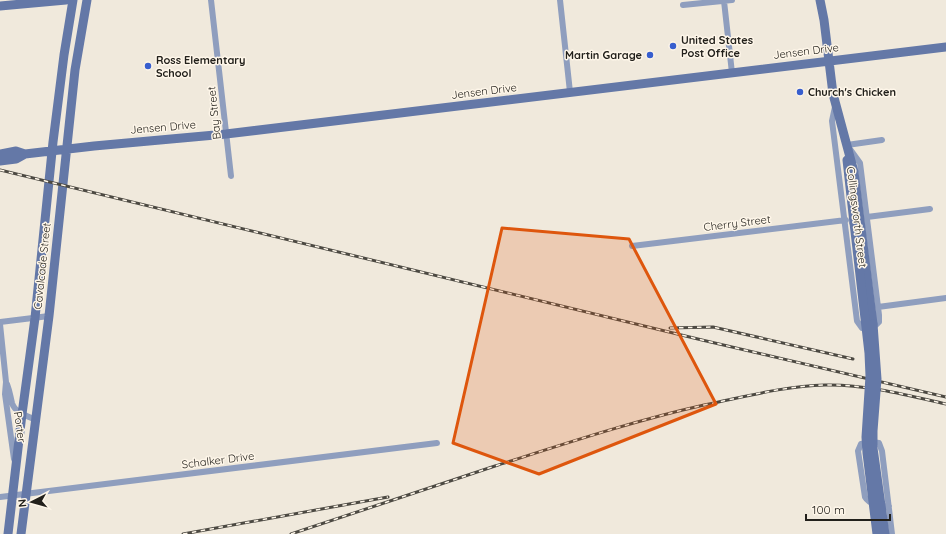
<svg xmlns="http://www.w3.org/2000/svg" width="946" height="534" font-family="Quicksand,sans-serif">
<rect width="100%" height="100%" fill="#f0e9dc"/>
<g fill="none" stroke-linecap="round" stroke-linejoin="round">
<path stroke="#8f9ebe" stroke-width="6" d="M211,0L231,176
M560,0L570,92
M724,1L732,73
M683,5L732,0
M835,107L832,121L857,321L862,328L876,325L879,322V315L860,163L847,145L882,140
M867,217L930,209
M632,246L846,220
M878,307L946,298
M0,322L49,316
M0,324L6,382L5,394L14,459
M7,384C10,392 10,395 12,403C15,413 28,416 36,420
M0,497L437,443
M889,506C881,507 869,504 865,497L858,451L861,444L872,442L879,443L882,451L892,534"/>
<path stroke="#6478a7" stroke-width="9" d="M820,0L824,20L833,94L854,172L873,324
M0,6L66,0
M0,154L16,151L25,154
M847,160L854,223
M0,161L16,159L25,154L94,146L226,134L946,47
M8,534L22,414L35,318L53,142L64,55L73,0
M21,534L49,316L75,70L87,0"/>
<g stroke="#4c4942" stroke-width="3">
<path id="rail" d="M0,170L702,340L946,397
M670,328L713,327L853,359
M183,534L388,497
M291,534C359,511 427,489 495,466C564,444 633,421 704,405C744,397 784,386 825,385C865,384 907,395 946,404"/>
</g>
<use href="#rail" stroke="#fef6e9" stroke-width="1.5" stroke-dasharray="4.5" stroke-linecap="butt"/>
<path stroke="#6478a7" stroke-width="9" d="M854,223L869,353L870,376L866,437L867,453L877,534
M873,324L877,379L873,431V448L885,534"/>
</g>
<path fill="#de560d" fill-opacity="0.2" stroke="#de560d" stroke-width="3" stroke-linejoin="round" d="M502,228L629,239L716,404L539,474L453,443Z"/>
<g fill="#375ece" stroke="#fef6e9" stroke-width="1.5">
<circle cx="673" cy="46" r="4"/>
<circle cx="650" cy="55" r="4"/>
<circle cx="148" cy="66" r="4"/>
<circle cx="800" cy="92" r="4"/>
</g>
<g text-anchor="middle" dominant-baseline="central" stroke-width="3" stroke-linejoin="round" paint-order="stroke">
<g font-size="11" font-weight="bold" fill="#22201b" stroke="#fef6e9" text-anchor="start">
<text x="681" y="40">United States<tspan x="681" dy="13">Post Office</tspan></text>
<text x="642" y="55" text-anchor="end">Martin Garage</text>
<text x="156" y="60">Ross Elementary<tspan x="156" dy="13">School</tspan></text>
<text x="808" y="92">Church's Chicken</text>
</g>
<g font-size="11" fill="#22201b" stroke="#fef6e9">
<text transform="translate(806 51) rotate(-7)">Jensen Drive</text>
<text transform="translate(484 91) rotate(-7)">Jensen Drive</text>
<text transform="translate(214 113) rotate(-96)">Bay Street</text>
<text transform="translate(163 127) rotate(-5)">Jensen Drive</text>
<text transform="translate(857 217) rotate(83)">Collingsworth Street</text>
<text transform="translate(737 223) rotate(-7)">Cherry Street</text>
<text transform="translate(42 266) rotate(-84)">Cavalcade Street</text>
<text transform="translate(20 427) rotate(82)">Porter</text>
<text transform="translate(218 460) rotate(-7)">Schalker Drive</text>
</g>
</g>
<g transform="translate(32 502) rotate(264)" stroke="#fef6e9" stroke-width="3" paint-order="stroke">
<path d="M0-3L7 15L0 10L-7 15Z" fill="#22201b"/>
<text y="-6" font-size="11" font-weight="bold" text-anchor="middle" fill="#22201b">N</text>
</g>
<path d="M806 514v6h84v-6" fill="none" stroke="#22201b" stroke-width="2"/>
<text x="812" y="514" font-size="12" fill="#22201b" stroke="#fef6e9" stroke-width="3" paint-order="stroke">100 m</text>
</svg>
